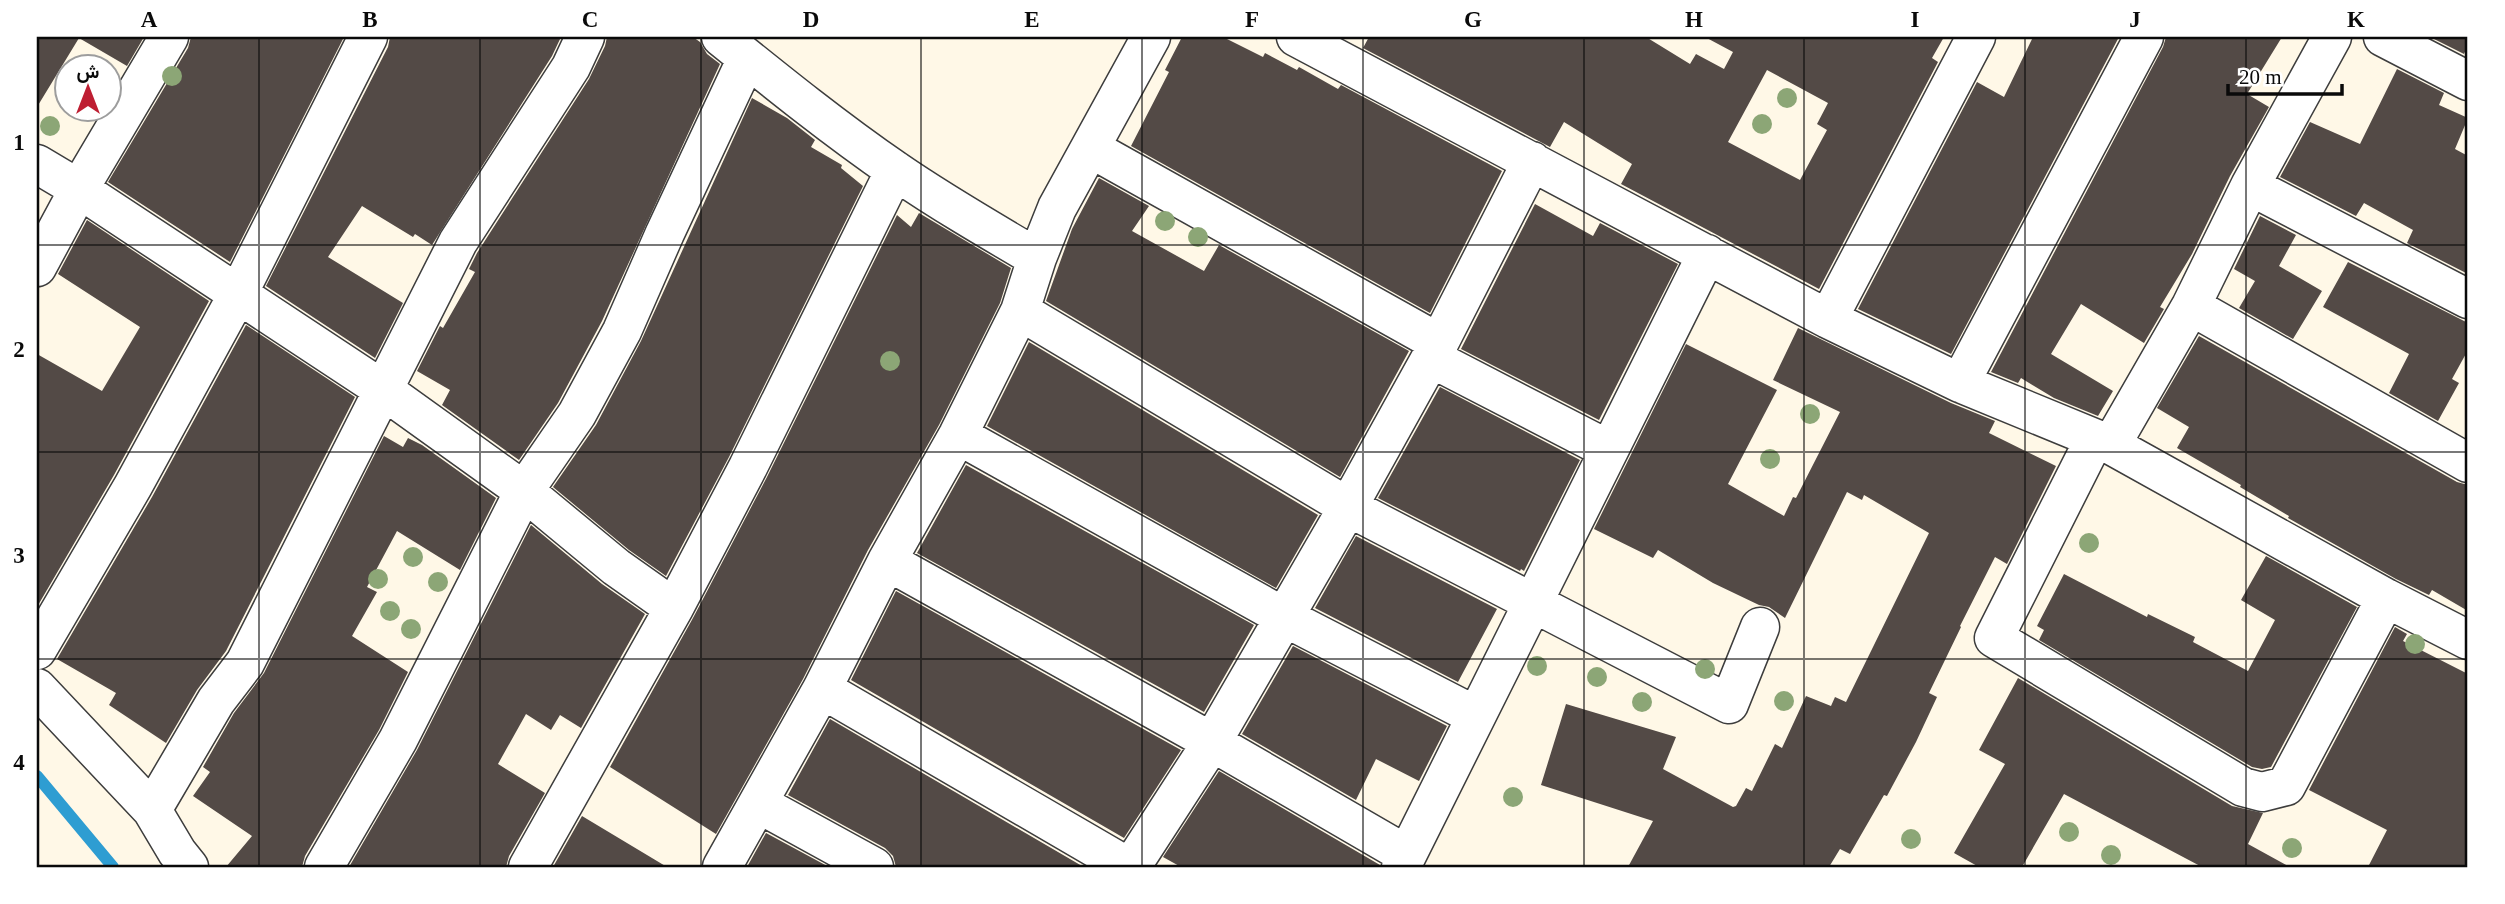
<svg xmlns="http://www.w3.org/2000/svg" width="2505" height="904" font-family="'Times New Roman',Vazirmatn,serif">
<rect width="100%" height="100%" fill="#fff8e7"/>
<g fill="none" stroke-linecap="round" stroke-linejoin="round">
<path stroke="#2e9dd2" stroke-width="12" d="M37,776L113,867"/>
</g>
<path fill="#534a46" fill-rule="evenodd" d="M37,37H144L127,66L79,38L37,107Z
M191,37H344L230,262L108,182L188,48Z
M390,37H561L552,56L432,245L415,234L413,237L362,206L328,257L403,303L375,358L266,286L388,47Z
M607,37H693L700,42L707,54L720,64L602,321L558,403L519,460L442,405L450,390L417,371L440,326L443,328L475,272L469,269L477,253L589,79L605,46Z
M1182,37H1223L1263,57L1265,53L1297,70L1299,67L1338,89L1341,85L1502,171L1430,313L1131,146L1169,72L1165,70Z
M1369,37H1646L1690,64L1696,54L1724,69L1733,52L1705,37H1944L1932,58L1938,62L1819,289L1621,184L1632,164L1564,122L1550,147L1363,48ZM1767,70L1828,103L1817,124L1827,130L1800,180L1728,142Z
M2033,37H2119L1951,354L1858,309L1977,82L2004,97Z
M2166,37H2282L2247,94L2269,107L2230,176L2192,254L2160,307L2164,309L2144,343L2081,304L2051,354L2113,391L2098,416L2054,398L2021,378L2018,383L1991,372L2163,47Z
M2430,37H2468V45L2464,54Z
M2397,69L2444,93L2439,105L2468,118L2455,149L2468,156V274L2407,243L2413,230L2364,203L2356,216L2280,177L2310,122L2360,144Z
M752,98L787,118L815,140L811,147L842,165L841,168L863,186L729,457L666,576L629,550L553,487L596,425L641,341Z
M1099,178L1149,206L1132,231L1204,271L1219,245L1409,351L1340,477L1046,301L1072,229Z
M1535,204L1593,236L1600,223L1678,264L1599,420L1461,349Z
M919,213L1011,268L1000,303L939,425L868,550L803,679L716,834L610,767L693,618L767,477L897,215L911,227Z
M2260,216L2296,235L2279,266L2322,291L2293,339L2239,308L2255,281L2234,269Z
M87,220L209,301L114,475L37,607V354L102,391L140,327L58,274Z
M2348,262L2468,323V350L2452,379L2459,383L2438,421L2389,393L2409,354L2323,307Z
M246,325L355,397L226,651L197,690L166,743L109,705L116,693L57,659L152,497Z
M1798,328L1951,403L1995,421L1989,433L2056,466L2007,564L1995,557L1960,626L1961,627L1929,693L1937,697L1916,742L1887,796L1884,795L1850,854L1840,849L1829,867H1628L1653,821L1541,785L1566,704L1676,737L1663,769L1733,807L1736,806L1746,788L1752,791L1775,744L1782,748L1806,696L1831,706L1835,697L1846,702L1929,533L1864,495L1862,500L1847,492L1785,618L1769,607L1759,605L1713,583L1658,550L1653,558L1594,529L1686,344L1777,390L1728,484L1784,516L1793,497L1796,498L1840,412L1773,380Z
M2199,336L2457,482L2468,485V611L2432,590L2429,595L2396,579L2288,518L2289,516L2240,487L2241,485L2177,448L2189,427L2157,408Z
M1029,342L1318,515L1276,588L987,426Z
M1440,387L1580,460L1524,571L1521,569L1520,571L1378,498Z
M384,436L403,447L408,438L422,445L496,498L460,570L397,531L367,587L377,592L352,636L408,672L379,730L305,856L302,867H226L252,836L193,796L210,772L203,767L234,713L264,673Z
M966,465L1254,625L1204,712L917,553Z
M531,525L602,584L645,614L581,728L560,715L551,730L526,714L498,764L545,793L509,856L506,867H349L417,750Z
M1356,536L1497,609L1458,682L1315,608Z
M2266,556L2357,607L2271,767L2262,769L2252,767L2039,640L2044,630L2037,626L2064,574L2147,617L2148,614L2195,637L2193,642L2248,671L2275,620L2241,600Z
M896,591L1181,750L1124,838L851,680Z
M2395,627L2407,634L2403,641L2468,674V867H2368L2387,830L2309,790Z
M1293,646L1447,726L1419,781L1376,759L1356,800L1242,734Z
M2018,678L2232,806L2263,813L2248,844L2290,867H2202L2064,794L2022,867H1979L1954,853L2005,764L1979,750Z
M830,719L1082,866L1081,867H896L893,856L885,848L788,795Z
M1219,771L1380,865L1379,867H1181L1163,857Z
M582,816L667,867H553Z
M766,833L829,867H747Z"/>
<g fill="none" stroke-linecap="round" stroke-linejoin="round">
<g stroke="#3d3d3d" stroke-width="41">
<path id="minor" d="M721,37C778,83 835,129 896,171C941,202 989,230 1037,258L1057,208L1151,37
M1296,37L1828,319L1960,383L2111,445L2386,598L2468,640
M2383,37L2468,81
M1090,148L1439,343
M37,164L79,189L382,389L524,491L577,414L622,331L665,233L747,58
M2250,186L2468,299
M37,267L79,189L169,37
M2191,306L2468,463
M1020,311L1348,507L1729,704L1760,627
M1828,319L1976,37
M1431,358L1609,450
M1960,383L2144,37
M958,435L1284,617L1476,716
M2094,440L1994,638L2243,787L2262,792L2286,786L2386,598
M2111,445L2191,306L2250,186L2332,37
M887,561L1212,742L1407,855
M37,650L133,486L238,294L368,37
M37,688L152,810L177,852L189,867
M822,689L1128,867
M759,804L874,867
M152,810L216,701L245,663L458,242L571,67L585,37
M324,867L398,740L524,491L616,567L674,608
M528,867L674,608L748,467L895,170
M722,867L822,689L887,561L958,435L1020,311L1037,258
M1131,867L1212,742L1348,507L1439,343L1532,161
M1401,867L1707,254"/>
</g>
<use href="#minor" stroke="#fff" stroke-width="38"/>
</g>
<g fill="#8ca676">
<circle cx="172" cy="76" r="10"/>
<circle cx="1787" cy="98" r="10"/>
<circle cx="1762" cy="124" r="10"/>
<circle cx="50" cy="126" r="10"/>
<circle cx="1165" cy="221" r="10"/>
<circle cx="1198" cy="237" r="10"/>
<circle cx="890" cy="361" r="10"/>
<circle cx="1810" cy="414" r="10"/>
<circle cx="1770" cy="459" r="10"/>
<circle cx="2089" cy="543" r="10"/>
<circle cx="413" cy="557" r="10"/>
<circle cx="378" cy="579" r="10"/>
<circle cx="438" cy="582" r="10"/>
<circle cx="390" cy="611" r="10"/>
<circle cx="411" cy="629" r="10"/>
<circle cx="2415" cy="644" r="10"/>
<circle cx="1537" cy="666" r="10"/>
<circle cx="1705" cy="669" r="10"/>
<circle cx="1597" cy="677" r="10"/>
<circle cx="1784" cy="701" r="10"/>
<circle cx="1642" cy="702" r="10"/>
<circle cx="1513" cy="797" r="10"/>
<circle cx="2069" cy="832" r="10"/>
<circle cx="1911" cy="839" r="10"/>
<circle cx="2292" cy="848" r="10"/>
<circle cx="2111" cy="855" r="10"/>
</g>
<path fill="none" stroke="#0a0a0a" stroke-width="2" stroke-opacity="0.55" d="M259,37V867M480,37V867M701,37V867M921,37V867M1142,37V867M1363,37V867M1584,37V867M1804,37V867M2025,37V867M2246,37V867M37,245H2468M37,452H2468M37,659H2468"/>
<rect width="2505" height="904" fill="none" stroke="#ffffff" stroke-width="77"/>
<g transform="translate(88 88)"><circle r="33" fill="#ffffff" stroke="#9d9d9d" stroke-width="2"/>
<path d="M0-5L12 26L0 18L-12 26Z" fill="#be1e32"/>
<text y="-10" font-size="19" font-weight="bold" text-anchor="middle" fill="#0a0a0a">ش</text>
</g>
<path d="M2228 84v10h114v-10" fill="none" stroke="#0a0a0a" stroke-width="3.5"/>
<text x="2239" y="84" font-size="21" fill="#0a0a0a" stroke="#ffffff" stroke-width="5" paint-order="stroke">20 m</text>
<rect x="38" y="38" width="2428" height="828" fill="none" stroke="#0a0a0a" stroke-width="2.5"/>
<g font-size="23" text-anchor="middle" font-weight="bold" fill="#0a0a0a">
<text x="149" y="27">A</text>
<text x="370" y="27">B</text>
<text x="590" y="27">C</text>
<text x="811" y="27">D</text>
<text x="1032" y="27">E</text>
<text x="1252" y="27">F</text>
<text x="1473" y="27">G</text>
<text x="1694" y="27">H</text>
<text x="1915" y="27">I</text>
<text x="2135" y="27">J</text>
<text x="2356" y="27">K</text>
<text x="19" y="150">1</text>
<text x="19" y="357">2</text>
<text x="19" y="563">3</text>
<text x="19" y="770">4</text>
</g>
</svg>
